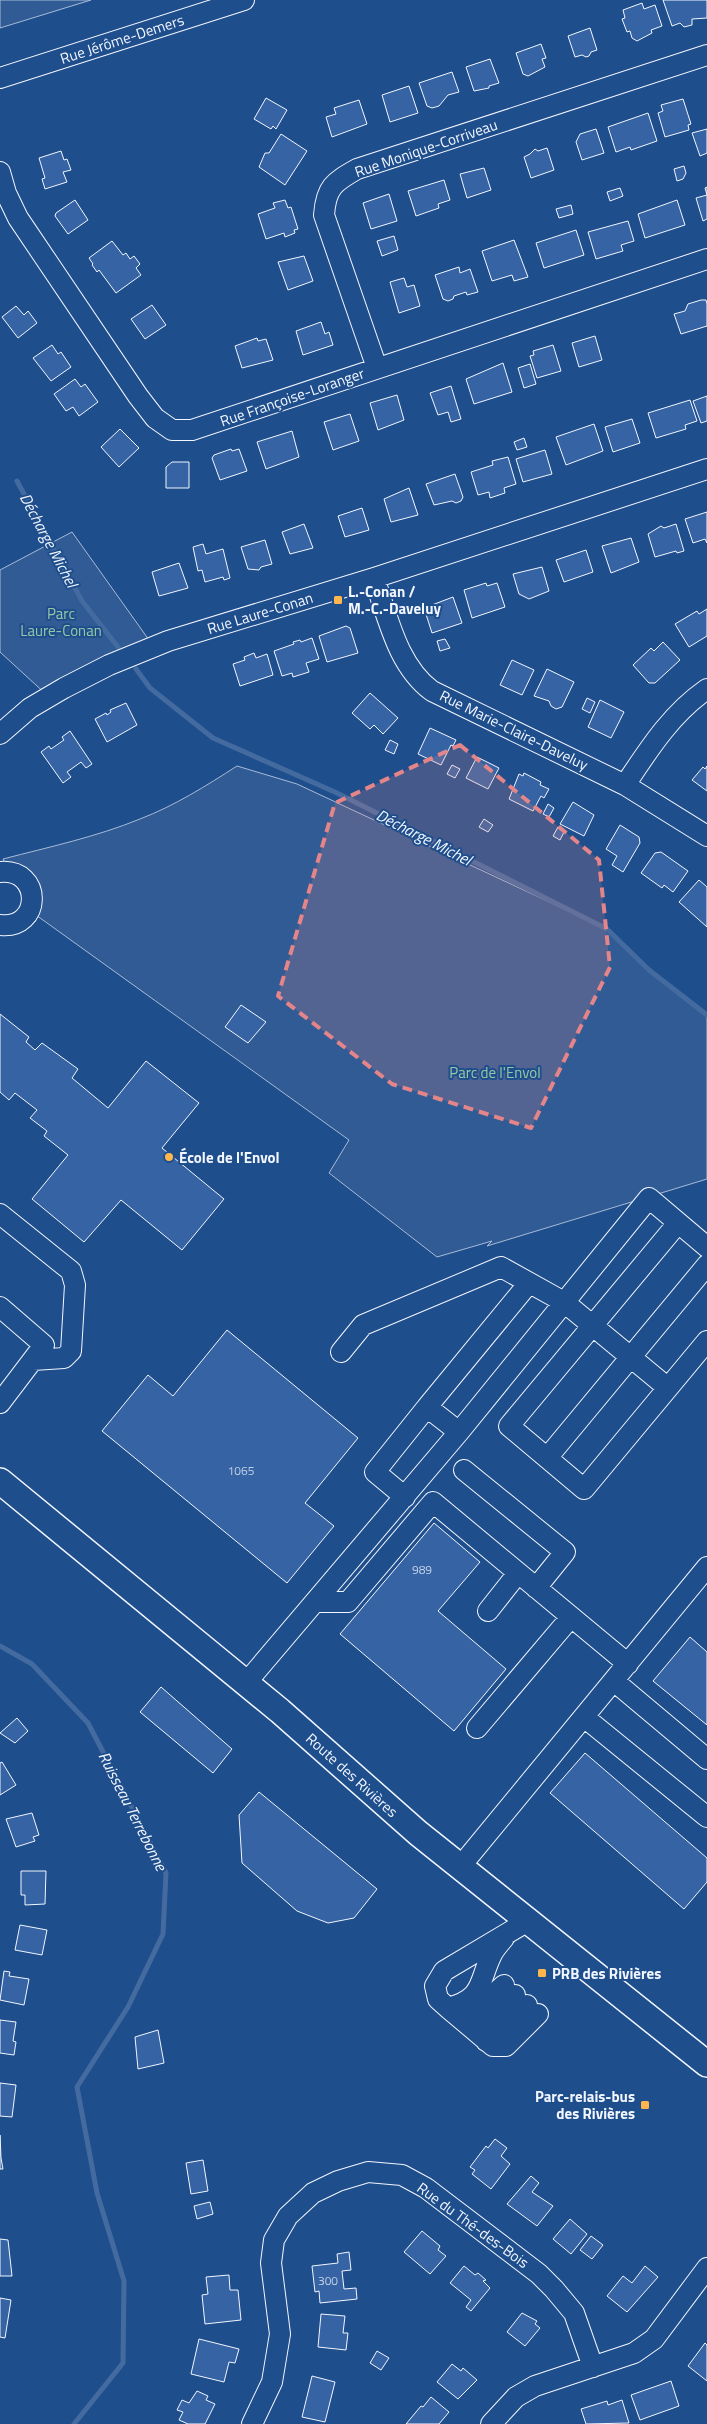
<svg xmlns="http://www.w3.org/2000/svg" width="707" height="2424" font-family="'Titillium Web',sans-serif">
<rect width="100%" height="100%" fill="#1f4e8c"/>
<path fill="#305b95" stroke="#a8bbd7" d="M0,0H91L0,28Z
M72,532L154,647L49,697L0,652V570Z
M237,766L297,784L607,929L667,986L707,1017V1179L487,1246L492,1241L437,1257L329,1173L349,1140L29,910L3,859C49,847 96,837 140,819C174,806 206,786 237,766Z"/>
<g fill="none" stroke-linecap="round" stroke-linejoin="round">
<path stroke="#446ba0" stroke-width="5" d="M17,481L82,601L118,647
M136,669L150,688L213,738L337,793L607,929L649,970L707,1015
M0,1646L32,1664L88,1723L166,1873L163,1934L128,2007L77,2087L97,2193L124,2281L123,2363L74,2424"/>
</g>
<path fill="#3563a3" stroke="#f2f6ff" d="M663,0H707V18L692,19V25L684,27L680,23L672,26Z
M642,3L644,9L655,5L662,26L651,30L652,33L637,41L632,38L630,31L627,32L622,19L625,18L623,10Z
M590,28L597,50L591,52L589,56L586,57L582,55L575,57L568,36Z
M541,44L546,58L542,59L545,67L528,76L523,74L516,53Z
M490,59L499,83L489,86V88L474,91L466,67Z
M452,72L459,92L448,95L439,106L432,108L427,106L419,83Z
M409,86L418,113L390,122L382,95Z
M266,98L287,110L276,129L273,126L271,129L254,119Z
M683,99L691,124L688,125L689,130L665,137L658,113L663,111L661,105Z
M359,100L367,124L332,137L326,117L336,114L334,108Z
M648,113L657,141L631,150L630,147L616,152L608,127Z
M596,129L604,153L582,160L576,142L580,134Z
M707,129V153L700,156L692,133Z
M281,134L307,151L285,185L259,167L265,153H269Z
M547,148L554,170L531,178L524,157L530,154L535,149L538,151Z
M61,151L64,160L67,159L71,170L63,172L67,182L45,189L42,179L45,178L39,158Z
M684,166L686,173L683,179L677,181L674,169Z
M484,168L491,190L467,198L460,174Z
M444,180L450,200L438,204L439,208L416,216L408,191Z
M707,187V219L703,221L696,198L707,195L705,188Z
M620,188L623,196L610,201L607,192Z
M389,194L397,221L371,229L363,203Z
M75,200L88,220L68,234L55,216L56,213Z
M285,200L288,208L291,207L298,229L294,230L295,233L285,237L284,233L266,239L258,214L275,208L273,203Z
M677,200L685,225L645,238L638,214Z
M571,205L573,214L559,218L556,209Z
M628,221L634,241L621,245L623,251L596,259L588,232Z
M576,230L584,255L544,268L536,243Z
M394,236L398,250L382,256L377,241Z
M514,240L528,277L514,281L512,275L492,281L482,251Z
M112,241L123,255L126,253L130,259L134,256L140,264L136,268L141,275L116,293L99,270L97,272L92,265L93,264L89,258Z
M304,256L313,281L288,290L278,262Z
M459,267L460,273L470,269L478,292L467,295L466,292L454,296L453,299L448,301L443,299L435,275Z
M404,278L407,287L414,285L420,306L399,313L390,282Z
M701,300H706L707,304V326L681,334L674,314L685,311L688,304Z
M152,305L166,325L145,339L131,319Z
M16,306L24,315L28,311L37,323L18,338L2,317Z
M321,322L325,334L329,332L333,345L303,355L296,331Z
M595,336L602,360L579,367L572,343Z
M257,338L258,341L266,339L273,360L242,368L235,346Z
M52,345L58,354L61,352L71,367L51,381L33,358Z
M553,345L561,371L537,378L530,356L534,355L533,351Z
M503,363L512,392L474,404L466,379Z
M530,364L536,384L524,388L518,368Z
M75,379L81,387L85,384L98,402L79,416L73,407L66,411L54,394Z
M451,386L461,419L451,422L448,412L438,415L430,393Z
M397,395L404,420L378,430L370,403Z
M707,396V421L701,423L693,401Z
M690,400L697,421L685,425L686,429L656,438L648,413Z
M350,414L359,441L333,450L324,422Z
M632,419L640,443L613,452L605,427Z
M594,424L603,451L566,465L556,437Z
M120,429L139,448L119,467L101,447Z
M292,431L299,457L266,469L257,442Z
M524,438L527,447L517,450L514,442Z
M231,449L232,451L239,449L247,471L220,480L212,458L214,455Z
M545,450L552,474L523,482L516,459Z
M508,457L516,484L504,488L505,493L490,498L489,492L478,495L471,472L493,465L492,461Z
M172,462H189V488H166V467Z
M455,474L463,497L461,501L456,503L452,501L434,505L426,484Z
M409,488L418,515L391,522L384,499Z
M362,508L369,530L345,537L338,516Z
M707,512V543L705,539L693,543L685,519Z
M304,524L313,548L290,554L282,532Z
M676,524L684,551L677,553L676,551L655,557L648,534L661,526L664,528Z
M631,538L639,562L611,573L602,546Z
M265,540L272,564L261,567L259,570L248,569L241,547Z
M203,544L206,554L223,549L230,578L224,580L223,577L205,582L202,570L198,571L193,547Z
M586,550L593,572L564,582L556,560Z
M179,563L188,588L159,596L152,572Z
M542,567L549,591L529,599L519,594L513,574Z
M486,583L487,586L497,583L505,607L472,618L464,590Z
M453,597L462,623L432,633L424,608Z
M707,609V636L689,647L675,624L697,611L699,614Z
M346,626L350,628L358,653L327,662L319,636Z
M312,638L319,659L306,663L309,672L293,677L292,673L282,676L274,651L294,644L293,642L300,640L301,642Z
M445,639L450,648L440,651L437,641Z
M663,642L680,660L655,683H649L633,665L651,648L654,651Z
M254,653L256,658L267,654L273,675L240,686L233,664L245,660L244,657Z
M512,660L534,670L522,695L500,685Z
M547,669L574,682L562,707L556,709L551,706L549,701L534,696Z
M370,693L398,718L383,734L374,725L370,729L352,713Z
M587,698L595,702L590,713L582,709Z
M600,700L624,712L611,738L588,727Z
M126,703L137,725L107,742L95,719L106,713L107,715L111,712L110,710Z
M430,728L456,740L453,746L451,745L441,765L418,754Z
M70,731L92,764L86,768L81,762L67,772L71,777L63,783L41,752L49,746L51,749L64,740L62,737Z
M390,740L398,744L394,754L385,750Z
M477,757L499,768L488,789L466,778Z
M452,765L460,769L455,778L447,774Z
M707,766V791L692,780L703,767L705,769Z
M524,773L541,782L540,785L549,789L544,798L541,796L533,811L509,799L519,774L523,776Z
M573,802L594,815L584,836L560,824Z
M548,804L554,808L549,817L543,814Z
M484,819L493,825L488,832L479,827Z
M620,825L639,837L640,843L623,872L612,865L617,856L606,849Z
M558,827L565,830L560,840L553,836Z
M661,852L688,871L673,892L664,885L662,888L641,873L655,853Z
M699,880L707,887V927L679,902Z
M241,1005L266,1022L248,1043L225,1027Z
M0,1014L29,1037L26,1042L35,1050L42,1043L78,1069L72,1078L108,1108L146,1061L199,1103L162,1148L224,1199L182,1250L121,1200L84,1242L32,1199L68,1155L44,1136L47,1131L30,1118L37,1110L15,1093L9,1100L0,1092Z
M227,1330L358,1438L305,1503L334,1526L287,1583L102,1431L148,1375L173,1396Z
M434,1523L480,1562L438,1611L506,1669L454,1731L340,1634Z
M690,1637L707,1652V1725L653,1681Z
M161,1687L232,1749L213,1773L140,1712Z
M17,1718L28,1731L15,1743L0,1733Z
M585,1753L707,1858V1882L684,1909L550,1793Z
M2,1762L16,1785L0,1795V1763Z
M259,1792L377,1889L354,1918L328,1923L297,1911L242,1863L239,1815Z
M32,1813L39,1835L33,1837L35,1841L16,1847L6,1819Z
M21,1871H46L45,1904L25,1905V1895H21Z
M20,1925L47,1930L42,1955L15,1950Z
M4,1971L10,1972L9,1976L29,1979L24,2005L0,2000Z
M0,2020L16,2022L13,2041L16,2042L14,2055L0,2053Z
M158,2030L164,2063L138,2069L135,2037Z
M0,2083L16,2085L12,2117L0,2116Z
M0,2135L1,2158L3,2169H0Z
M495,2139L507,2148L501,2156L510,2164L491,2189L472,2174L475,2170L470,2167L486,2146L488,2148Z
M203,2160L208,2191L191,2194L186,2163Z
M531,2176L539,2183L532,2192L553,2206L537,2226L507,2204Z
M210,2202L213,2214L197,2219L194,2206Z
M570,2219L587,2234L571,2254L553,2239Z
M422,2231L440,2246L438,2250L446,2256L430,2274L404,2252Z
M591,2236L603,2245L592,2259L580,2250Z
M0,2239L8,2240L12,2276H0Z
M349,2252L351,2270L342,2271L344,2289L356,2288L357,2299L320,2303L319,2291L315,2292L312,2266L338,2263L337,2254Z
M464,2266L475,2275L478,2273L486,2280L483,2281L490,2288L471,2311L466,2307L471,2300L450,2283Z
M645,2266L658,2277L627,2312L607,2296L623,2276L632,2283Z
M229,2275L230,2290H238L241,2320L205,2324L202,2295L208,2294L206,2277Z
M0,2298L11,2300L5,2338L0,2337Z
M522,2313L537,2321L535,2324L540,2328L525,2346L507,2332Z
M321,2314L345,2316L343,2333H348L346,2350L318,2347Z
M199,2339L239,2349L235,2363L229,2362L224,2382L191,2374Z
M705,2343L707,2345V2381L688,2366Z
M377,2351L389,2358L381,2370L370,2363Z
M452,2364L461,2371L463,2368L477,2380L458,2399L437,2382Z
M312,2376L335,2382L325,2422L302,2417Z
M671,2381L679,2406L640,2420L631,2395Z
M197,2391L208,2396L206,2400L215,2404L205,2424H188L179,2420L183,2412L177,2410L182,2400L189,2403Z
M431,2397L449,2412L439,2424H406L421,2406L423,2407Z
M622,2400L629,2423L586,2424L581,2409L607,2401L608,2405Z"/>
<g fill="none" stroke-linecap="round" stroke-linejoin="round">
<g stroke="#f2f6ff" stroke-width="22">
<path id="minor" d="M0,78L244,0
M0,172L6,193L18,218L138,396L155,418L172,430H192L707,259
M377,368L324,215C326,187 334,182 357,169L707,55
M374,578C388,617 397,665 432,691L625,785L707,836
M0,734L30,708L64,688L109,665L168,641L374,578L707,469
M625,785C649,749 671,714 707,689
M0,872C43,868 42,930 0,925
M0,1214L71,1271L75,1285L71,1351L64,1358L33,1360
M678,1223L509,1426L584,1489L707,1341
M0,1307L44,1345L0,1403
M341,1352L363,1325L501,1267L564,1302L668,1388
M427,1407L529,1283
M547,1458L707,1265
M464,1470L565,1552L536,1588
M405,1497L375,1472L427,1407L459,1432
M316,1602H348L433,1502L628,1664
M488,1611L518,1573
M614,1681L707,1759
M246,1683L459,1432L649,1198L707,1247
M584,1717L707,1817
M477,1728L571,1617
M460,1867L707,1567
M528,1921L444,1971L435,1986L438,1999L448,2008L493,2046H506L538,2014
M448,2008C485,1998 478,1982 492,1954C495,1948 500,1943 504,1938
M470,2015L504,1985
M472,2028L484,2025L515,1995
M486,2041L498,2036L527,2005
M252,2424L272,2382L280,2334L271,2263L274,2240L288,2216L313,2193L338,2181L368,2172L402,2175L426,2188L539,2274L554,2289L574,2313L593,2367
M491,2424L516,2397L535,2386L634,2353L654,2339L707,2268"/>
</g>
<g stroke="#f2f6ff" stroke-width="28">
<path id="major" d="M0,1481L280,1711L418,1833L707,2064"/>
</g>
<use href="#minor" stroke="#1f4e8c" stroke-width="20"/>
<use href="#major" stroke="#1f4e8c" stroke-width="25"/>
</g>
<path fill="#e38589" fill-opacity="0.2" stroke="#e38589" stroke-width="4" stroke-dasharray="10 6" stroke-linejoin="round" d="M460,745L599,860L610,967L531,1128L392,1084L278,996L335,803Z"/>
<g fill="#ffb74d" stroke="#1f4e8c" stroke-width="2">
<rect x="333" y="595" width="10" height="10" rx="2.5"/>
<circle cx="169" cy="1157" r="5"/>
<rect x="537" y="1968" width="10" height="10" rx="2.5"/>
<rect x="640" y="2100" width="10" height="10" rx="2.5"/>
</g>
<g text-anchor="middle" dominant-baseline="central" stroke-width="4" stroke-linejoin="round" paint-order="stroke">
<g font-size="12" fill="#c3d1e8">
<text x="241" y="1470">1065</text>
<text x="422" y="1569">989</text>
<text x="328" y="2280">300</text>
</g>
<g font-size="15" fill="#f2f6ff" stroke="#1f4e8c">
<text transform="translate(122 39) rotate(-18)">Rue Jérôme-Demers</text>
<text transform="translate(426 148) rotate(-19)">Rue Monique-Corriveau</text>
<text transform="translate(292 397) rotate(-19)">Rue Françoise-Loranger</text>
<text transform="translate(260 613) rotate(-17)">Rue Laure-Conan</text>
<text transform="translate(514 730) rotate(26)">Rue Marie-Claire-Daveluy</text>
<text transform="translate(352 1775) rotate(42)">Route des Rivières</text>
<text transform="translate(473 2225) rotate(36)">Rue du Thé-des-Bois</text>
</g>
<g font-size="15" font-weight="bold" fill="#f2f6ff" stroke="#1f4e8c" text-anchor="start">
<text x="348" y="591">L.-Conan /<tspan x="348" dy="17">M.-C.-Daveluy</tspan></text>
<text x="179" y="1157">École de l'Envol</text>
<text x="552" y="1973">PRB des Rivières</text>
<text x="635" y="2096" text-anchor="end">Parc-relais-bus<tspan x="635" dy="17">des Rivières</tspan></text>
</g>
<g font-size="15" fill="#97c8a6" stroke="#1f4e8c">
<text x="61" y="613">Parc<tspan x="61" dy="17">Laure-Conan</tspan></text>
<text x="495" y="1072">Parc de l'Envol</text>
</g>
<g font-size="16" font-style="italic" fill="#f2f6ff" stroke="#1f4e8c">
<text transform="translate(49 540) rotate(62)">Décharge Michel</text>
<text transform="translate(424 837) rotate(27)">Décharge Michel</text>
<text transform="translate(133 1811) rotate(63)">Ruisseau Terrebonne</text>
</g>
</g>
</svg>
